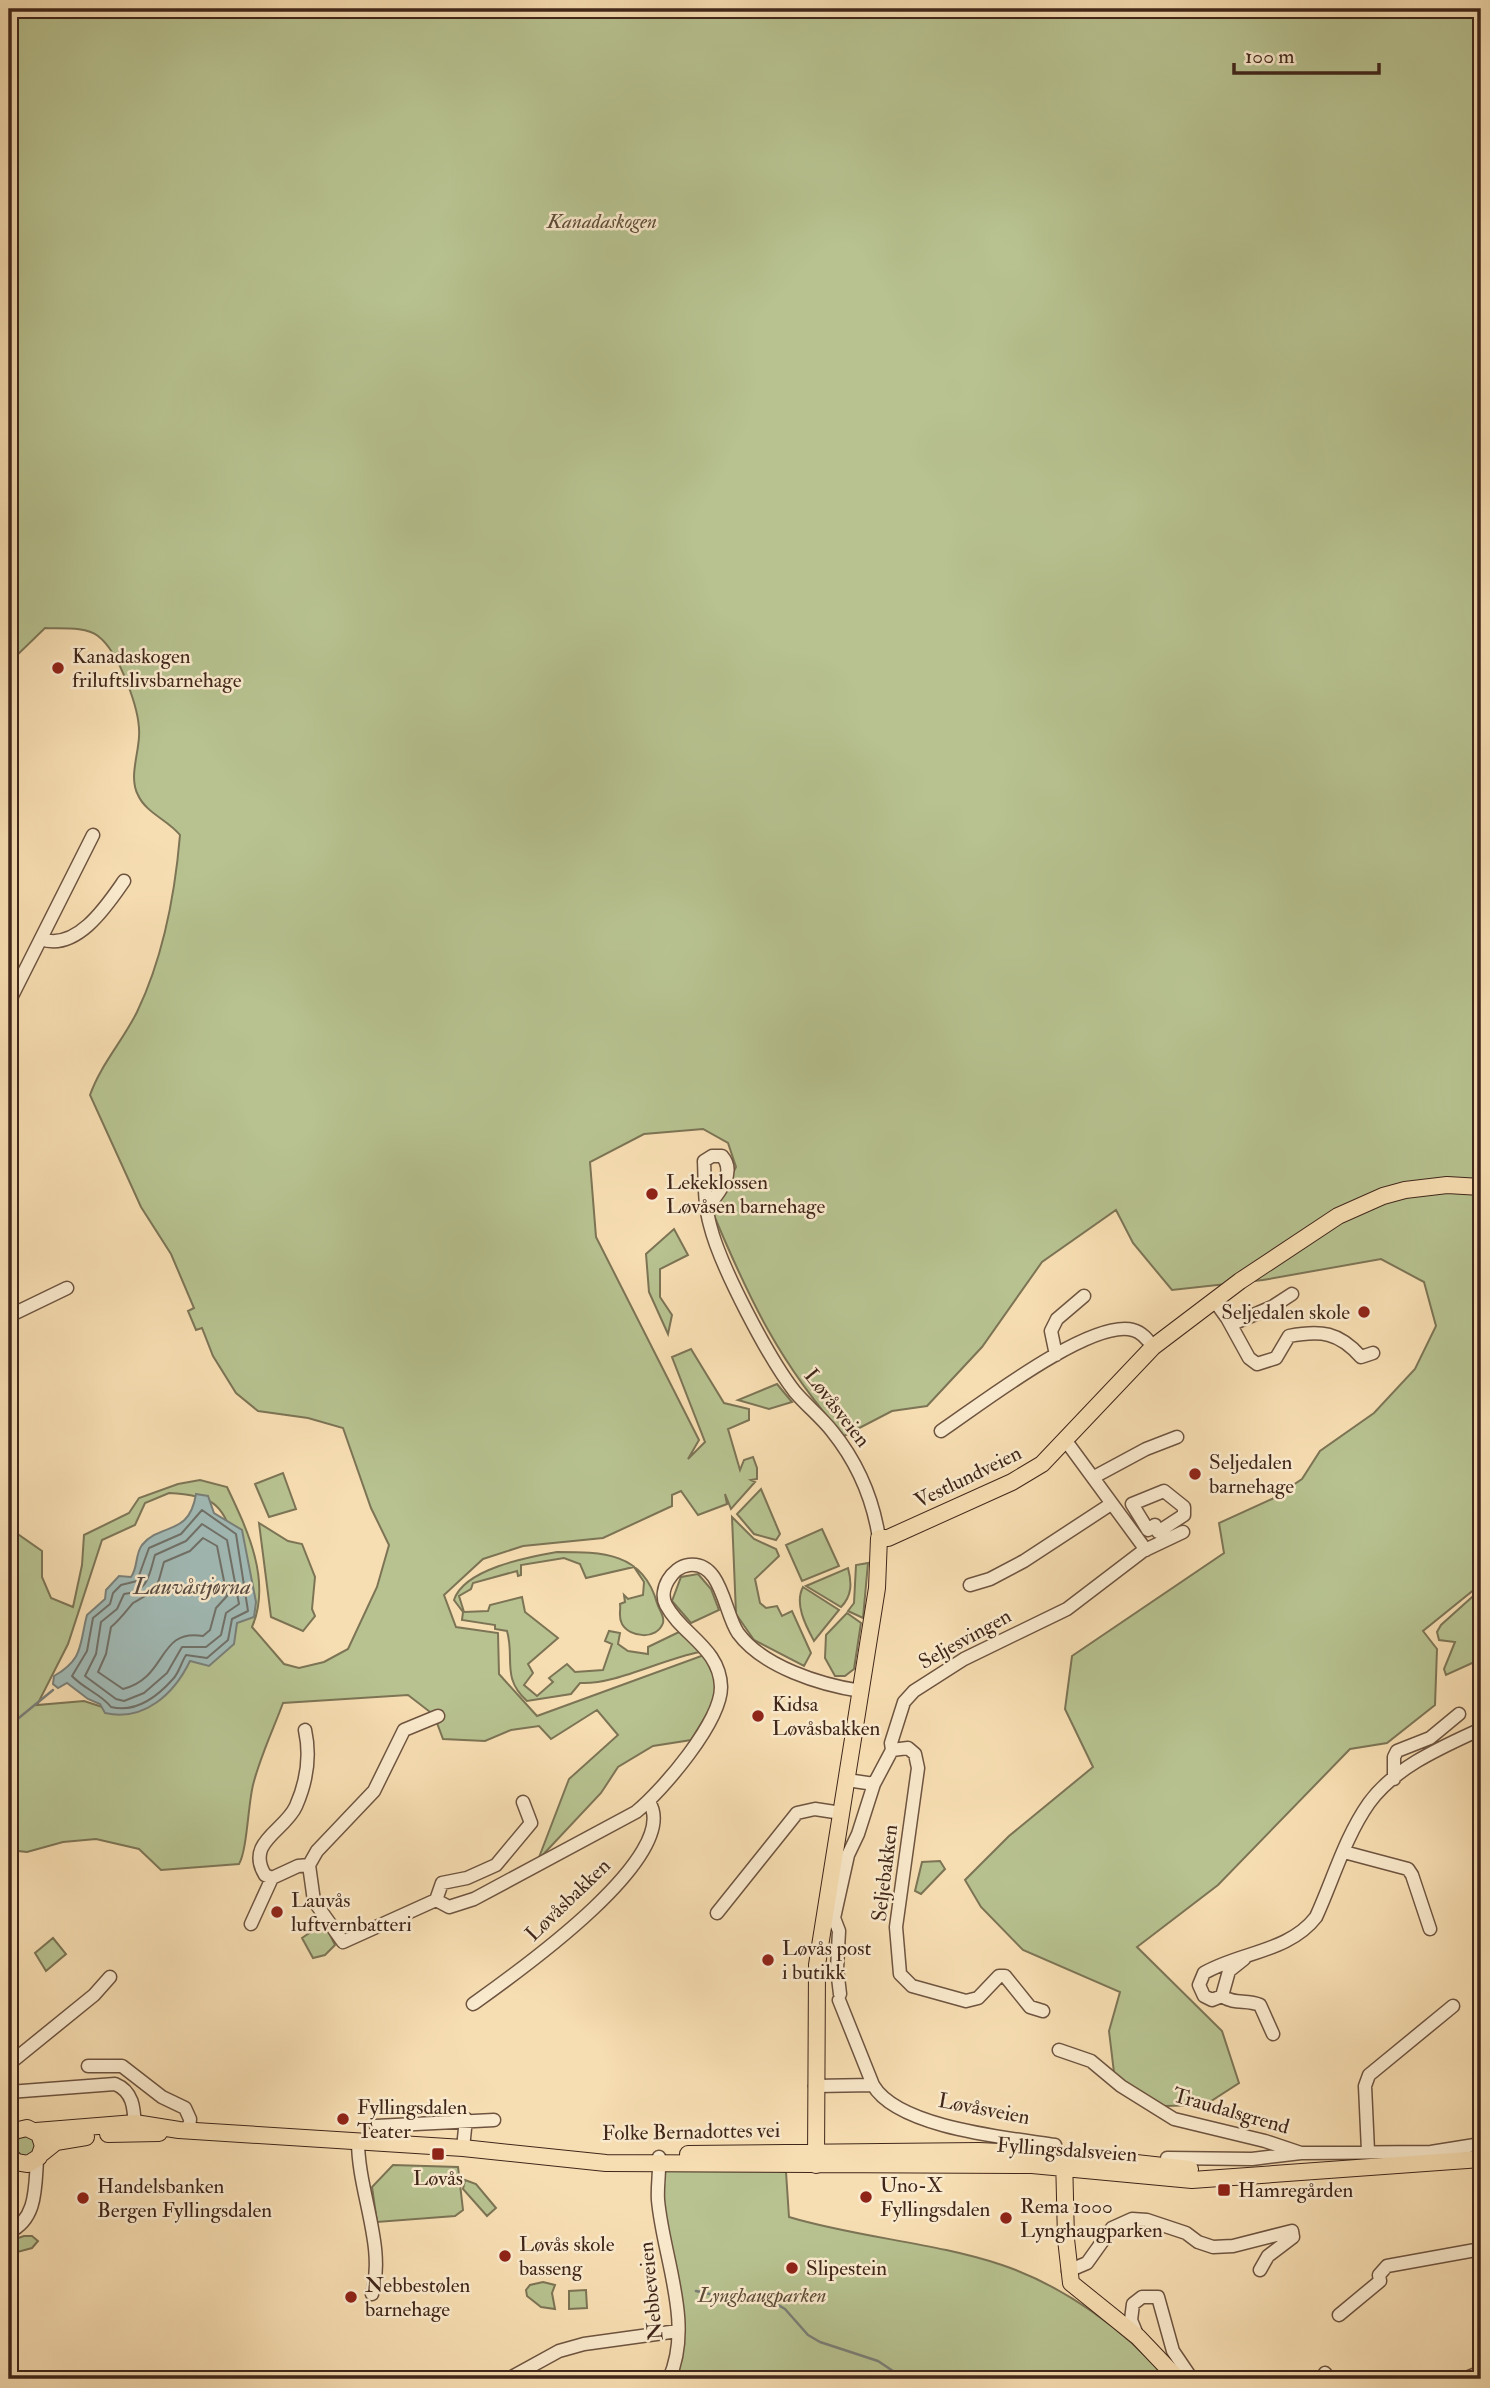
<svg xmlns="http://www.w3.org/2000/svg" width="1490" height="2388" font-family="'IM FELL Double Pica',serif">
<rect width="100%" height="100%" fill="#f7deb2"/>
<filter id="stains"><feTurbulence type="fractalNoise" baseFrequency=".00286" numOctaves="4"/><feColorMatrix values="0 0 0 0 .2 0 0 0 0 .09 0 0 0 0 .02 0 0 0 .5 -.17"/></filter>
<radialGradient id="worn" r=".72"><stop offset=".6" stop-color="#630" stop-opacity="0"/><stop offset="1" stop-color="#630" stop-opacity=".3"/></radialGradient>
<path fill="#b7c290" stroke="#7c7455" stroke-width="2" fill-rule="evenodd" d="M9,9H1481V1480L1479,1481L1481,1584L1423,1631L1437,1649L1435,1705L1387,1743L1350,1749L1218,1885L1137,1947L1222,2031L1239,2083L1205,2105L1164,2106L1116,2089L1109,2031L1120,1992L1023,1950L981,1907L965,1880L1009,1836L1093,1767L1065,1709L1072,1656L1224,1553L1219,1523L1272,1499L1302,1479L1320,1451L1374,1413L1415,1369L1436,1326L1424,1282L1381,1259L1263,1280L1172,1290L1133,1243L1116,1210L1042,1262L982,1347L927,1406L892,1411L844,1436C780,1364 750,1301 713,1213L736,1167L728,1143L703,1129L644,1134L590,1162L596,1237L699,1440L688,1459L705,1442L672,1357L691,1349L724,1403L749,1409V1420L728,1429L740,1470L744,1460L753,1457L757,1468V1479L751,1480L755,1482L731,1509L725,1494L727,1504L698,1515L681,1491L672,1495V1506L603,1538L523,1546L483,1559L444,1595L456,1627L498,1633L499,1674L537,1716L704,1655L721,1691L691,1740L653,1746L618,1767L601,1793L538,1860L569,1779L618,1735L597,1710L551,1739L539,1726L511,1730L485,1741L443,1739L434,1715L408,1695L283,1703C273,1730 260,1757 253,1785C248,1805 247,1851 239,1864L161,1870L139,1849L96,1839L63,1842L27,1852L9,1850V1528L42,1551V1577L51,1598L73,1607L82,1565L84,1535L129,1513L139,1498L178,1484L200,1480L227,1487C247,1529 272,1581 252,1627L284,1664L299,1668L324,1662L348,1649L377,1587L389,1545L371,1508L343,1428L308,1418L258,1411L236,1393L213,1356L202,1328L196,1330L188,1311L194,1308L171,1254L141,1207L90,1095C101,1064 122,1042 137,1012C163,958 175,894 180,835C168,820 146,813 138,795C129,778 138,756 139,737C141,711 119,652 98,636C85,626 60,629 45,628L9,663ZM169,1493C227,1496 220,1511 244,1559L121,1713L84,1701L37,1705L68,1644L102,1540L135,1525L145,1503Z
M674,1229L688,1255L660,1269V1297L672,1315L668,1334L649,1292L646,1254Z
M777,1384L792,1402L769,1409L738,1400Z
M283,1473L296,1509L269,1517L255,1484Z
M761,1489L780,1534L776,1540L754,1534L737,1514Z
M732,1517L754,1539L776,1549L779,1556L755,1579L760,1603L766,1608L777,1606L782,1616L792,1611L811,1653L804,1666L754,1640L736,1614Z
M259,1523L288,1541L302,1544L315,1577L312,1609L315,1616L303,1631L271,1617Z
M822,1529L839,1566L802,1581L786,1545Z
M557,1552C602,1552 643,1552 657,1603C659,1610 665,1616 663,1623C657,1640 630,1638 622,1624C618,1617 621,1611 620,1604L625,1602L624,1595L628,1599L643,1595L644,1582L634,1567L586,1578L580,1564L564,1558L521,1565V1575L518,1576L517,1571L473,1583L471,1589L459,1596L464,1612L488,1611L490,1605L522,1597L525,1612L558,1638L528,1664L533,1673L524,1685L537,1696L553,1682L549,1678L567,1664L575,1672L603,1670L612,1644L605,1641L609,1631L620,1633L618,1644L628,1651L648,1654V1647L681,1631L700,1652C662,1659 615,1685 580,1683L571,1694L527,1701C501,1678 515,1658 507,1631L495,1629V1625L462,1620L463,1612L454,1600C464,1569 528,1557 557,1552Z
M868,1563L863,1618L848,1611L854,1603L856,1565Z
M848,1568C852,1583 852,1596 841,1607L806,1586Z
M698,1574L711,1589L719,1610L691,1623L672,1601L681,1577Z
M803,1587L839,1610L814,1641C806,1626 794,1604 803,1587Z
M1481,1589V1659L1446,1675L1444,1669L1455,1642L1439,1640L1437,1632L1441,1625Z
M847,1613L861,1623L854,1669L845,1676H835L825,1658L826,1635Z
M940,1861L945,1869L921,1894L915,1891L922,1862Z
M324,1923L335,1945L325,1955L313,1958L302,1938Z
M53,1938L66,1954L46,1971L35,1953Z
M30,2134L38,2148L26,2159L13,2149L16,2137Z
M659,2164H722L786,2172L789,2217C859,2238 933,2242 1002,2265C1064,2286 1125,2330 1167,2379H684L672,2374L676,2352Z
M393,2165L458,2167L463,2210L455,2216L377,2222L372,2187Z
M465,2180L476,2184L496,2208L487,2216L463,2189Z
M24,2236H32L38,2241L32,2248L17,2252L9,2264V2241Z
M543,2282L555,2285L552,2293L555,2309L541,2307L527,2296L526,2290L530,2285Z
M586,2290L587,2308L569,2309V2291Z"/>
<path fill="#a1bab6" stroke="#7a7f78" stroke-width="2" d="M196,1494L208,1496L214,1513L242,1530L256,1602L254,1617L237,1623L234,1644L209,1666L190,1661C174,1694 144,1722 105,1713L100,1704L88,1699L67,1683L58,1688L53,1684L54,1676C84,1659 79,1645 87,1615L105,1599L106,1590L119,1576L131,1577C138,1568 135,1554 142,1545C161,1522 189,1537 196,1494Z"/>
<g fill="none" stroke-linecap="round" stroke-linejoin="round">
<path stroke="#707068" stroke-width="2" d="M202,1510L236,1534L248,1611L232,1619L228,1640L207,1658L186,1655C181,1663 179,1673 173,1679C157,1697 135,1713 111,1707C101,1694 84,1689 72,1676L87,1651L93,1618L110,1604L113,1593L121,1585L137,1581L149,1548L181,1534Z
M202,1524L227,1540L239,1604L226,1613L221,1635L206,1647H182L167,1673L144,1693L124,1701L116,1699L85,1676L96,1654L101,1622L117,1609L124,1594C149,1591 149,1575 155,1555L186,1541Z
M203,1538L217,1546L227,1596L216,1608L210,1630L203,1636C157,1628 168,1678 123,1689L98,1672L106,1654L111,1627C119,1621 131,1605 133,1603C161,1587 155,1592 164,1562L190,1551Z"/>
<path stroke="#7a7f78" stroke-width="2.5" d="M9,1726L53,1690
M696,2291L733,2299L755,2294L763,2296L785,2309L808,2335L820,2342L878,2361L905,2379"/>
<g stroke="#6e5440" stroke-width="15">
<path id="minor" d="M41,939C77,952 108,904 124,881
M9,1002L93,835
M706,1209C718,1194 737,1173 722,1156H712L704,1161C705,1182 704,1204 710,1225C720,1266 769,1359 795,1392C807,1406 821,1417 832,1431C857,1462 873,1499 879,1538
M1214,1300L1227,1318L1237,1322L1272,1307L1292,1294
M9,1316L67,1288
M1227,1318L1249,1358L1257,1364L1276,1358L1289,1336C1321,1330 1339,1332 1361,1357L1373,1353
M1056,1355L1051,1331L1057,1319L1084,1296
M941,1431C977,1407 1091,1318 1133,1330C1142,1332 1148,1340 1153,1347
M1066,1441L1146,1550
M1094,1477L1146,1449L1177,1437
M1164,1491L1184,1507V1515L1158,1532L1155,1525L1148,1530L1132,1504Z
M970,1585L990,1579L1024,1561L1111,1504
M305,1730C311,1757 307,1781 296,1806C285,1831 245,1842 265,1875L272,1878L298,1866L309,1865L314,1901L343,1942L436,1900
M892,1750L908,1748L915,1754L918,1768L896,1927L900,1974L912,1986L966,2001L978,1998L999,1976H1005L1030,2007L1043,2011
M1394,1779V1757L1397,1751L1430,1738L1459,1714
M847,1780L874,1784L892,1750L891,1743L904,1702L914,1691L964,1659L1067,1609L1143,1551L1183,1532
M1344,1852L1408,1869L1412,1875L1430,1929
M309,1865L317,1851L374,1791L404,1730L438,1716
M436,1900L449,1907L474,1899L636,1812C663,1790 721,1722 721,1687C720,1648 682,1635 666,1605C658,1590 672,1567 689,1565C722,1561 724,1613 738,1633C763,1667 821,1685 861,1691
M436,1900L442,1883L467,1878L496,1865L531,1823L523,1802
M717,1913L797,1813L815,1809L841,1813
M251,1924L272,1878
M1244,1959L1229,1971L1222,1996L1212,2000L1204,1996L1199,1985L1204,1973C1240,1952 1289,1952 1316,1917C1333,1880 1345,1837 1369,1803C1395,1767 1442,1747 1481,1729
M840,1994L837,1969L839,1931L834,1918L848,1855L858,1834L874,1784
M1222,1996C1235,2005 1246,1999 1260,2005L1273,2034
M839,2000L873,2085
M473,2004C512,1976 684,1856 649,1802
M1059,2050L1091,2061L1121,2086L1174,2119L1265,2141L1301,2153L1431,2152L1481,2144
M9,2064L94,1995L110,1977
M88,2066H122L162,2097L185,2108L190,2119L189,2130
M815,2086L873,2085C898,2128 1009,2138 1055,2145
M9,2092L115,2084C135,2092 134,2112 135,2130
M376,2126L494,2120
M358,2141C358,2192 386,2247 372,2294
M463,2148L466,2119
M1368,2151L1365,2086L1369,2075L1453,2006
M659,2157C660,2171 657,2186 658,2200C663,2257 694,2324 669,2379
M1167,2158L1252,2159L1301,2153
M9,2232C37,2219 35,2188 37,2160
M1068,2271L1087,2263L1112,2228L1132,2219L1147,2220L1186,2233L1198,2242L1213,2247L1233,2246L1292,2231L1293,2237L1268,2256L1260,2270
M1339,2315L1380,2281L1379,2275L1387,2266L1481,2249
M1138,2337L1131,2320L1133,2304L1142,2297H1158L1173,2351L1192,2379
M1325,2373L1330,2379
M508,2379L559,2351L584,2344L678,2331
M1464,2379L1481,2372"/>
</g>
<g stroke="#40261a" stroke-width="18">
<path id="major" d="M36,2131L135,2123L179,2130L463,2148L606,2163L1032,2165L1192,2180L1481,2159
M108,2134L159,2133
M9,2138L14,2131L27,2128L39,2134L43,2146L39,2157L28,2164L16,2162L9,2154
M41,2154L56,2142L86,2137
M688,2154L979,2151L1064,2155L1190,2169
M1064,2157L1066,2239L1071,2283L1138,2337L1178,2379
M816,2165L817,1965L877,1588L879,1538H888L1012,1482L1042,1464L1153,1347L1240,1281L1338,1216L1383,1196L1405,1190L1447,1185L1481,1187"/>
</g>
<use href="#minor" stroke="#faeacd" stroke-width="12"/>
<use href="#major" stroke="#f7deb2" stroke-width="16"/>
</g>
<g fill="#8f2418" stroke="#faeacd" stroke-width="2.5">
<circle cx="58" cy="668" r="7"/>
<circle cx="652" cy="1194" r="7"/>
<circle cx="1364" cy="1312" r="7"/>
<circle cx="1195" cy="1474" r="7"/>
<circle cx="758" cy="1716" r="7"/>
<circle cx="277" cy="1912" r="7"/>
<circle cx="768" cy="1960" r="7"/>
<circle cx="343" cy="2119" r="7"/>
<rect x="431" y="2147" width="14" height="14" rx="3.5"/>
<rect x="1217" y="2183" width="14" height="14" rx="3.5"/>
<circle cx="866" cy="2197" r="7"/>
<circle cx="83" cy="2198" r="7"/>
<circle cx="1006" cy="2218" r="7"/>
<circle cx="505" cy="2256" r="7"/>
<circle cx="792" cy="2268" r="7"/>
<circle cx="351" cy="2297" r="7"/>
</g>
<g text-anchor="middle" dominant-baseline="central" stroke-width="5" stroke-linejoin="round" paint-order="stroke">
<g font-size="21" font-style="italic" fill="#5e4d38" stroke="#faeacd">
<text x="602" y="221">Kanadaskogen</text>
<text x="762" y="2295">Lynghaugparken</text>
</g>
<g font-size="21" fill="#40261a" stroke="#faeacd" text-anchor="start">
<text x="72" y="656">Kanadaskogen<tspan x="72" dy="24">friluftslivsbarnehage</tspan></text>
<text x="666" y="1182">Lekeklossen<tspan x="666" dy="24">Løvåsen barnehage</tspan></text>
<text x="1350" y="1312" text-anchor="end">Seljedalen skole</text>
<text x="1209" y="1462">Seljedalen<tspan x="1209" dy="24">barnehage</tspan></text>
<text x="772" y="1704">Kidsa<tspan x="772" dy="24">Løvåsbakken</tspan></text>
<text x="291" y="1900">Lauvås<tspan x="291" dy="24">luftvernbatteri</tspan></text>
<text x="782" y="1948">Løvås post<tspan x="782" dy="24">i butikk</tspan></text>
<text x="357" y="2107">Fyllingsdalen<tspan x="357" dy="24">Teater</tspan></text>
<text x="438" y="2178" text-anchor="middle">Løvås</text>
<text x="880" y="2185">Uno-X<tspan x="880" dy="24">Fyllingsdalen</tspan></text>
<text x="97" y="2186">Handelsbanken<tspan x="97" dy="24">Bergen Fyllingsdalen</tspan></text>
<text x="1238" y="2190">Hamregården</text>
<text x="1020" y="2206">Rema 1000<tspan x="1020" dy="24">Lynghaugparken</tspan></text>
<text x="519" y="2244">Løvås skole<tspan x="519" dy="24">basseng</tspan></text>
<text x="806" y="2268">Slipestein</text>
<text x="365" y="2285">Nebbestølen<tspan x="365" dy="24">barnehage</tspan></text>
</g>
<g font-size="21" fill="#40261a" stroke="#faeacd">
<text transform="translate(837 1408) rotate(52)">Løvåsveien</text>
<text transform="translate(968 1477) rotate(-26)">Vestlundveien</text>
<text transform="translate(965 1639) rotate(-29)">Seljesvingen</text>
<text transform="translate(885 1873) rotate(-83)">Seljebakken</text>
<text transform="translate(568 1900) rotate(-44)">Løvåsbakken</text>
<text transform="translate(984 2109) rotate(11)">Løvåsveien</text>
<text transform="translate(1231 2111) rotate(16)">Traudalsgrend</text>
<text transform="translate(691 2132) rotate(-1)">Folke Bernadottes vei</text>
<text transform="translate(1067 2150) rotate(4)">Fyllingsdalsveien</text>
<text transform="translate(651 2291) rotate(-96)">Nebbeveien</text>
</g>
<g font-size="23" font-style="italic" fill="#584b41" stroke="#faeacd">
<text x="192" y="1586">Lauvåstjørna</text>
</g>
</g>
<rect width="1490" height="2388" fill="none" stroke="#f7deb2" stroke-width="35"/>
<rect x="10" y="10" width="1469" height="2367" fill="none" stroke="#40261a" stroke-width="3.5"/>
<rect x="18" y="18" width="1455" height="2353" fill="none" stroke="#40261a" stroke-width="2"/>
<path d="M1234 63v10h145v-10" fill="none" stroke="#40261a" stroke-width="3.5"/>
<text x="1245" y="63" font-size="21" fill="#40261a" stroke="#faeacd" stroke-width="5" paint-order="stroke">100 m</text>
<rect width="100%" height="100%" filter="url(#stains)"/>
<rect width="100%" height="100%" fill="url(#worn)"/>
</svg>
